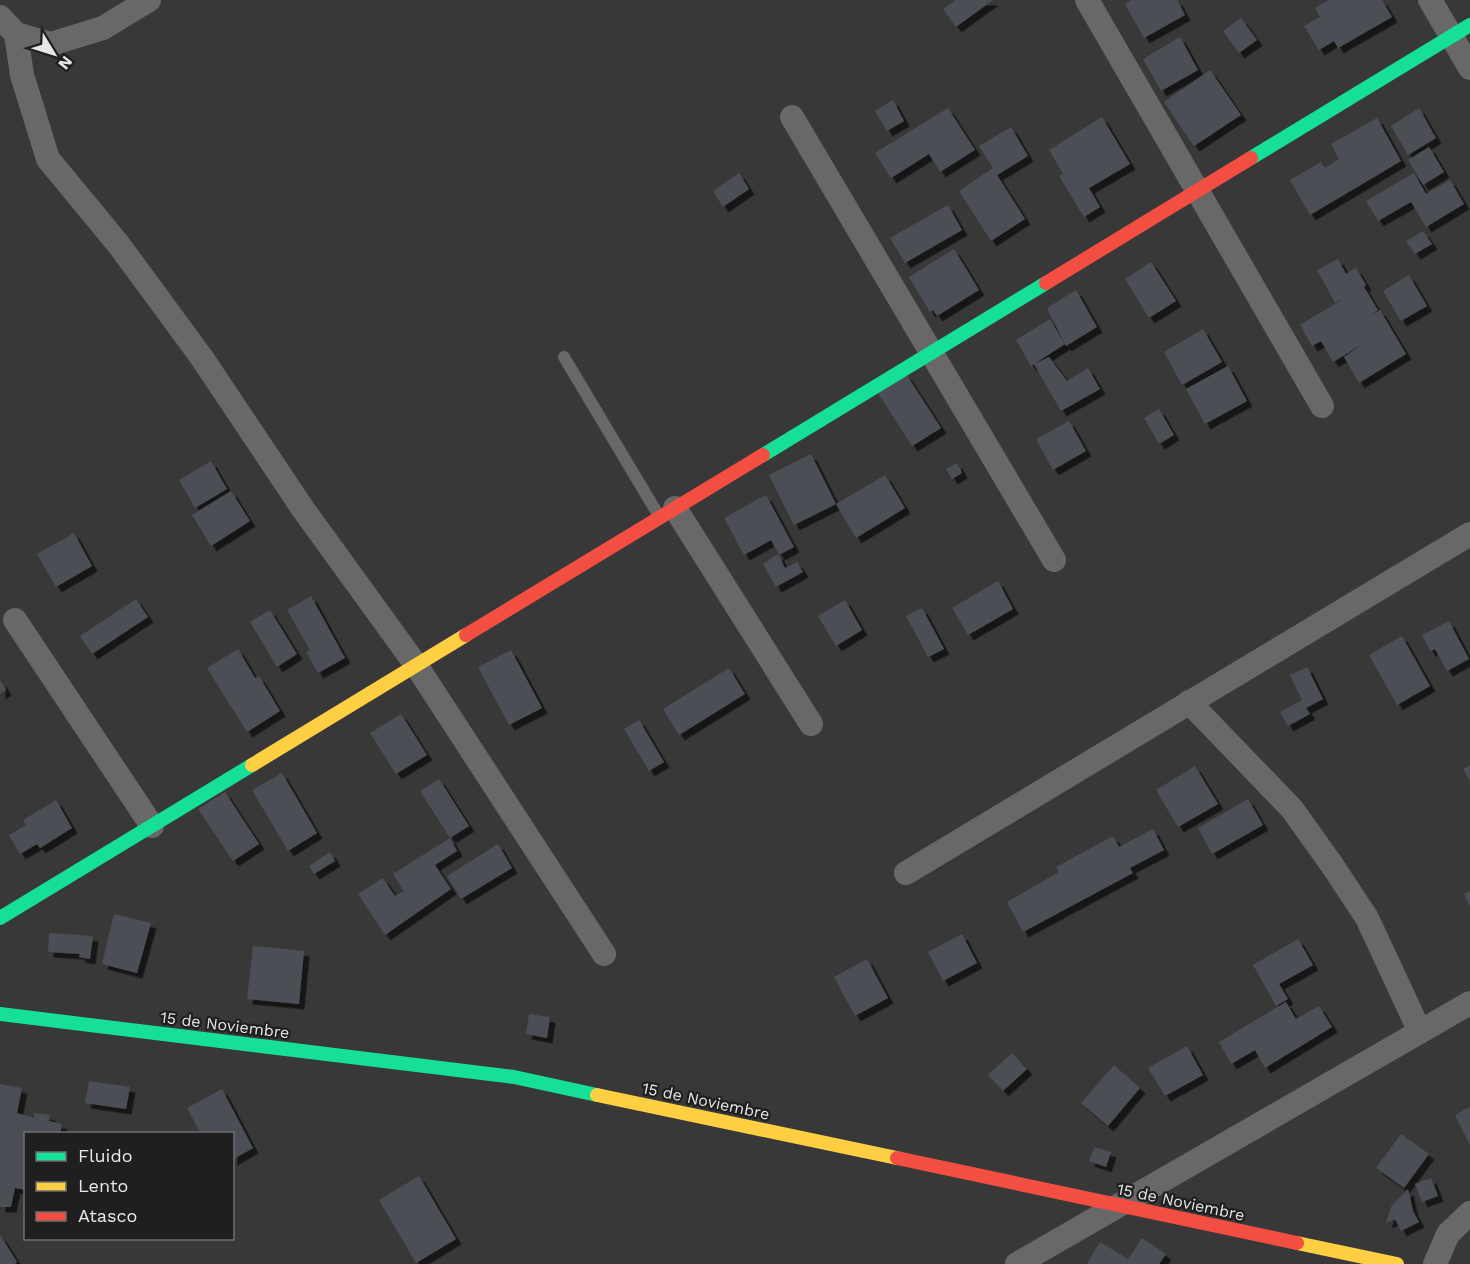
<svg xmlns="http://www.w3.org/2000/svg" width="1470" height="1264" font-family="'Work Sans',sans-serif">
<defs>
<filter id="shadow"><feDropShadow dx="5.5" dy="5.5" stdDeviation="0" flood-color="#0009"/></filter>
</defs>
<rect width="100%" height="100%" fill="#383839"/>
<path fill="#4b4f54" filter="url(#shadow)" d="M956,0H993L956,27L943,9Z
M1132,0H1177L1185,15L1144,38L1125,4Z
M1329,0H1382L1392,17L1338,48L1334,41L1319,50L1304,26L1320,17L1315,8Z
M1241,18L1257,40L1239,53L1223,31Z
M1180,37L1198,70L1161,91L1143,59Z
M1210,70L1241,115L1194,146L1164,102Z
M893,100L904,121L887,131L875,111Z
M948,108L975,150L940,172L929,154L891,178L875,153Z
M1419,108L1436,138L1408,155L1391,126Z
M1102,117L1130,164L1089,188L1100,207L1084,217L1059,176L1063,174L1049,150Z
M1377,118L1401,161L1310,215L1290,180L1321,162L1325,168L1339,159L1331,144Z
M1011,127L1028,156L997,175L1025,219L991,241L959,191L993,168L979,146Z
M1429,147L1444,172L1423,185L1408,160Z
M739,173L749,189L723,207L713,191Z
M1414,173L1426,194L1450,180L1464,204L1426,227L1411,202L1378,221L1366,201Z
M948,205L962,230L905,263L890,238Z
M1423,231L1432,244L1415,254L1406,241Z
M954,249L979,290L937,316L933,310L930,312L909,277Z
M1338,259L1346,274L1356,268L1366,285L1364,287L1378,310L1369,316L1380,310L1406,354L1359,383L1344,357L1363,344L1333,362L1321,341L1312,346L1300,325L1345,298L1335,303L1317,270Z
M1151,262L1176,301L1149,318L1125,279Z
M1409,275L1427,306L1401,321L1383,291Z
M1076,290L1097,327L1066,346L1047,308Z
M1050,319L1065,344L1031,366L1016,340Z
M1203,329L1222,362L1182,385L1164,352Z
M1049,357L1067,381L1088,368L1100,389L1061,411L1034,364Z
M1228,366L1247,401L1205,424L1186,389Z
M906,374L941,428L912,446L878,393Z
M1159,409L1174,435L1159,444L1144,418Z
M1069,421L1086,451L1053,470L1036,439Z
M811,454L836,504L885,475L905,508L856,538L836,504L794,525L769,475Z
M211,461L227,489L195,508L179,480Z
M957,463L962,473L952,479L946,469Z
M231,491L250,521L211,546L192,515Z
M766,495L794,547L779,555L771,540L744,555L724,518Z
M74,533L92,566L56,587L37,554Z
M778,554L785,568L797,562L803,572L776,587L763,564Z
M998,581L1013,609L968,635L952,608Z
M311,596L345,658L318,673L306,652L310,650L287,610Z
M136,599L148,617L92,654L80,636Z
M845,600L862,630L836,646L818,616Z
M922,608L944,649L928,657L906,616Z
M270,610L297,654L277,667L250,622Z
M1449,621L1469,659L1447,671L1435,649L1430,651L1422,635Z
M1402,636L1430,686L1397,705L1369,655Z
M238,649L255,678L259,676L280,711L247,732L207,668Z
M511,650L542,708L509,725L478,667Z
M1307,667L1323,699L1306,708L1310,714L1288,726L1280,712L1302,700L1290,675Z
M729,668L745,694L679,735L663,709Z
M0,680L6,690L0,694Z
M401,714L427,755L396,774L370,733Z
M639,720L664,762L649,771L624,729Z
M1470,765V781L1463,769Z
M1195,766L1218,804L1178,827L1156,790Z
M282,773L317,833L288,851L252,790Z
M439,779L469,826L450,838L420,791Z
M225,792L259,844L233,861L198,809Z
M1248,799L1263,825L1212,854L1198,828Z
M56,800L72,828L40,848L37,844L20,854L9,835L26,825L23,820Z
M1153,829L1164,850L1130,868L1133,873L1023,932L1007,902L1059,872L1056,867L1113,836L1119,847Z
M450,838L457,851L435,865L451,889L385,935L358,894L383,878L395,896L404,891L393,874Z
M498,844L512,868L461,899L447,876Z
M330,852L335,861L314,874L309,866Z
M1470,891V906L1464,894Z
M114,914L151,923L137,973L102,964Z
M49,933L93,936L90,959L79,957L80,954L48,952Z
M962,934L977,963L943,981L928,952Z
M1298,939L1313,965L1279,984L1288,999L1276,1006L1253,965Z
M253,946L304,951L299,1004L247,999Z
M867,959L888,998L855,1016L834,977Z
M1286,1002L1296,1019L1319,1006L1332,1027L1265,1068L1255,1050L1231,1064L1219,1042Z
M529,1014L550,1017L547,1038L526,1034Z
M1187,1046L1203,1075L1165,1096L1148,1068Z
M1012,1053L1027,1069L1003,1091L988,1075Z
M1114,1065L1140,1088L1108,1126L1081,1103Z
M89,1081L130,1087L126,1109L85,1103Z
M0,1084L22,1088L17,1113L34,1118V1113L50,1115L49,1121L62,1124L60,1134H26V1190L15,1188L11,1207H0Z
M222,1089L253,1148L232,1160V1134H201L187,1108Z
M1470,1107V1145L1455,1115Z
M1401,1134L1429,1154L1404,1188L1376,1168Z
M1094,1147L1111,1152L1106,1167L1089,1161Z
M419,1176L456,1239L416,1263L379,1200Z
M1431,1178L1438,1196L1422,1202L1415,1184Z
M1408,1189L1413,1211L1419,1222L1401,1231L1395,1219L1386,1223L1391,1207Z
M0,1235L17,1262L15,1264H0Z
M1142,1238L1166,1254L1159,1264H1087L1100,1242L1128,1259Z"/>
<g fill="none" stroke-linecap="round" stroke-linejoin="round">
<path stroke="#696869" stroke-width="12" d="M564,357L659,516"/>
<path stroke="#696869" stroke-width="24" d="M1087,0L1322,406
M1430,0L1470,68
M0,17L16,34L51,44L103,28L149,0
M16,34L22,75L48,159L119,245L202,358L303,509L416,665L604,954
M792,117L1054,560
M675,508L811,724
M15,620L152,826
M1189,702L1292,809L1332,865L1367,918L1420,1032
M906,873L1470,534
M1017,1264L1470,1003
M1435,1264L1448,1234L1470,1213"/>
<path stroke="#16e098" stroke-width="14" d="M1251,158L1470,25
M763,455L1046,283
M0,918L252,765
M0,1014L514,1077L597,1095"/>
<path stroke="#ffcf43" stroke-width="14" d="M252,765L466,635
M597,1095L897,1158
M1297,1243L1397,1264"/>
<path stroke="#f24e42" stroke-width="14" d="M1046,283L1251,158
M466,635L763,455
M897,1158L1297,1243"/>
</g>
<g text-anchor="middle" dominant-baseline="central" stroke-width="4.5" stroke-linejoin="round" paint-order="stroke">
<g font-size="16" fill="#e7e7e9" stroke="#1f1f20">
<text transform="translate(225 1025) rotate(7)">15 de Noviembre</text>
<text transform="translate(706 1101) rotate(12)">15 de Noviembre</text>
<text transform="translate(1181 1202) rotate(12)">15 de Noviembre</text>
</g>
</g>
<rect x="24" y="1132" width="210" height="108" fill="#1f1f20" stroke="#6f6f70" stroke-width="1.5"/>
<rect x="36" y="1152" width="30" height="9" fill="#16e098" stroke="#6f6f70" stroke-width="1.5"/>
<text x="78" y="1162" font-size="18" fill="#e7e7e9">Fluido</text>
<rect x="36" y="1182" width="30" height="9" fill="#ffcf43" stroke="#6f6f70" stroke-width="1.5"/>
<text x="78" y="1192" font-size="18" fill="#e7e7e9">Lento</text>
<rect x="36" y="1212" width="30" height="9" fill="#f24e42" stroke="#6f6f70" stroke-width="1.5"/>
<text x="78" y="1222" font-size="18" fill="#e7e7e9">Atasco</text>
<g transform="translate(54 54) rotate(128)" stroke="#1f1f20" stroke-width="4.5" paint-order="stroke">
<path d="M0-4.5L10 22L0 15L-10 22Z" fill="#e7e7e9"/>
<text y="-9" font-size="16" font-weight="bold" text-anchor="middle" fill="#e7e7e9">N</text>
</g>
</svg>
